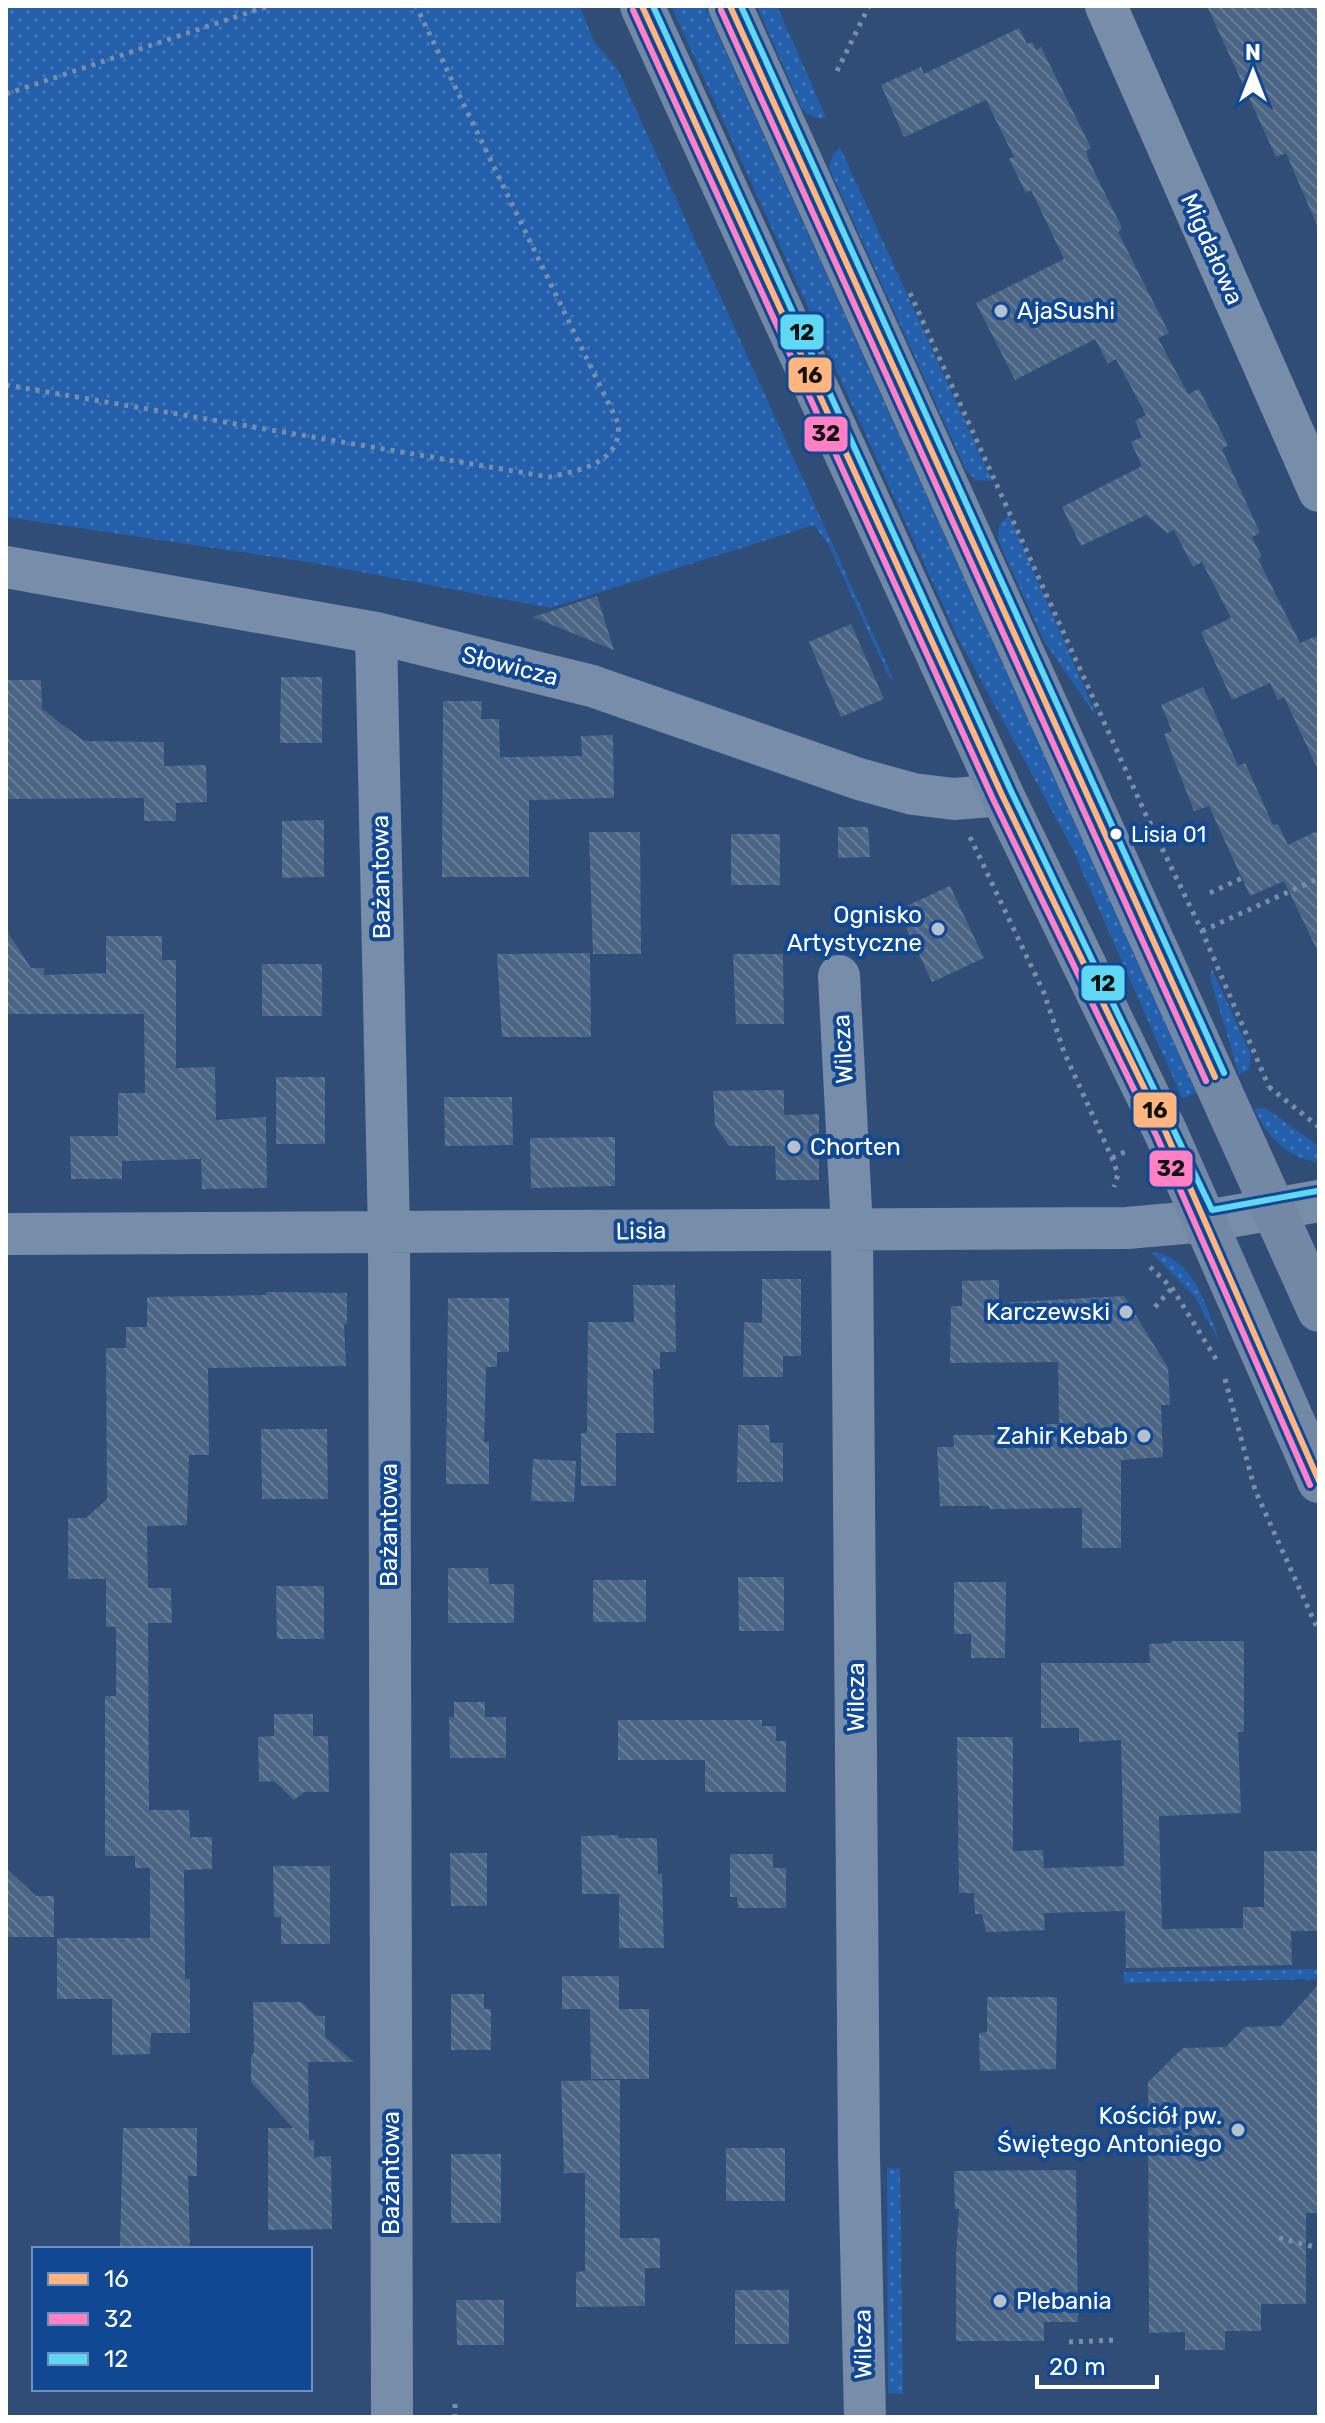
<svg xmlns="http://www.w3.org/2000/svg" width="1325" height="2423" font-family="Rubik,sans-serif">
<defs>
<pattern id="green-dots" width="8" height="8" patternUnits="userSpaceOnUse" patternTransform="scale(2)"><rect width="8" height="8" fill="#245fab"/><path d="M2 2h.1M6 6h.1" fill="none" stroke="#4577b8" stroke-width="1.8" stroke-linecap="round"/></pattern>
<pattern id="building-back-hatch" width="6" height="6" patternUnits="userSpaceOnUse" patternTransform="scale(2)"><rect width="6" height="6" fill="#4c6585"/><path d="M-1 5l2 2M0 0l6 6M5-1l2 2" fill="none" stroke="#677c97"/></pattern>
</defs>
<rect width="100%" height="100%" fill="#2f4d76"/>
<path fill="url(#green-dots)" d="M6,6H580L593,40L618,70L893,678L890,679L828,544L814,525L550,608L314,563L6,517Z
M676,6H705L1197,1093L1182,1098L1072,848L958,638L672,8Z
M757,6H777L826,117L821,119L807,114L801,107Z
M840,147L992,481L976,480L966,470L829,168L832,156Z
M1009,515L1097,717L1045,643L998,540L999,525Z
M1212,969L1251,1055L1249,1069L1239,1075L1210,977Z
M1265,1108L1319,1146V1163C1285,1156 1269,1138 1254,1109Z
M1151,1252C1196,1256 1207,1312 1222,1347L1195,1297Z
M1319,1969V1979L1124,1983V1972Z
M887,2168L900,2169L903,2394L888,2393Z"/>
<path fill="url(#building-back-hatch)" d="M1207,6H1319V230L1286,153L1276,157Z
M1019,28L1027,44L1032,42L1036,50L1041,47L1091,148L1086,151L1089,161L1122,228L1118,232L1169,333L1158,338L1188,394L1199,389L1228,445L1222,449L1260,533L1252,537L1262,557L1258,559L1300,643L1319,635V772L1284,697L1278,700L1270,683L1232,700L1201,632L1231,618L1202,562L1193,567L1174,530L1167,533L1146,515L1081,546L1062,507L1142,466L1131,442L1142,437L1135,421L1146,415L1116,359L1108,364L1095,339L1015,380L976,303L1064,259L1031,190L1026,193L1009,159L1014,157L986,100L904,137L881,85L921,67L924,74Z
M597,596L614,650L533,617Z
M851,624L884,699L841,717L809,642Z
M281,677H322V743H280Z
M6,680H41L42,709L84,741L164,742V766L206,765L207,802L176,803V821H144V798L6,799Z
M1203,687L1238,766L1245,763L1273,825L1278,824L1288,845L1319,830V954L1284,881L1250,896L1209,806L1194,811L1164,734L1172,731L1161,705Z
M443,701H482L481,719H499L500,757L582,756L581,736L613,735L614,798L529,800V877H442Z
M324,820V877L282,878V821Z
M838,827H868L870,857L838,858Z
M589,832H640L641,954H593Z
M731,834H780V885H731Z
M950,886L984,958L932,982L898,910Z
M6,930L31,968H44V975L106,973V936H162V960H176V1068L215,1067L216,1120L266,1117L267,1188L202,1189L201,1159L122,1161V1179H71L70,1136H118V1093H145L144,1014H6Z
M590,953L591,1037H502L497,954Z
M733,954H783L784,1024H736Z
M262,964H322V1016H262Z
M276,1077H325V1144H276Z
M784,1090V1115L819,1114V1180H776L775,1146H729L715,1126L713,1091Z
M444,1097H512L513,1145L445,1146Z
M615,1137V1186L531,1188L530,1138Z
M762,1279H801V1356H783V1377H743L744,1322L762,1323Z
M999,1280V1303L1124,1296L1168,1368L1170,1405H1161L1163,1457L1121,1460V1548H1082V1508L989,1509V1506H940L937,1447H954L953,1435H1045V1424H1059L1058,1362L950,1363L951,1306H962V1281Z
M633,1285H675L676,1352H660V1369H653L654,1433H616V1486H581V1433H587L588,1322H634Z
M266,1292L347,1293V1324H344L346,1366L208,1368L209,1455H189L187,1525L147,1526L148,1588H171L172,1623H148L149,1810H189L190,1837H212V1869L184,1870L185,1979H190V2033H151L150,2054L112,2055V1999H57V1938H150V1868H135V1856H105V1696H116V1627H106V1579H68V1518H86L107,1499L106,1348H126V1327H147V1297L266,1295Z
M448,1298H509V1352H497V1367H486L484,1442H489V1484H446Z
M738,1425H769L770,1443H783V1482H737Z
M261,1429H327L328,1499H262Z
M533,1459L576,1461L574,1502L531,1501Z
M448,1568H488L489,1584H514V1623H448Z
M738,1577H784V1631H739Z
M593,1580H646V1622H593Z
M954,1582H1006L1005,1658H971V1634H954Z
M276,1586H324V1639H277Z
M1171,1641H1244V1732H1238L1241,1813L1159,1816L1162,1929L1243,1928V1907H1264V1851H1319V1931H1291L1292,1965L1126,1968L1125,1911L1044,1913L1045,1930L986,1932L982,1914H975L974,1893H959L957,1737H1013V1851L1043,1850L1044,1868L1124,1866L1121,1740L1079,1742V1728H1041V1663H1150L1149,1644L1171,1643Z
M454,1702H485V1717H506V1758H450L449,1717H454Z
M274,1714H313V1736H328L329,1792H304L294,1800L274,1781L259,1782L258,1737L274,1736Z
M618,1720H762V1726H776V1741H786V1792H705V1760H618Z
M618,1835V1838H657L658,1874H662L664,1948H619V1894H582L581,1836Z
M450,1853H487V1906H451Z
M730,1854H773V1868H786V1908H738L737,1897H730Z
M273,1866H330V1944H281V1917H274Z
M6,1868L36,1896H54V1937H6Z
M562,1976H619V2009H562Z
M1319,1984V2213H1306V2304H1261V2331H1225V2350H1185V2332L1149,2333L1148,2082L1183,2048L1226,2047L1245,2027L1281,2026Z
M451,1994H484V2009H491V2050H451Z
M987,1997H1057L1056,2069L980,2071L979,2033L987,2032Z
M253,2002H301L316,2016H325V2037L354,2062H308L309,2140H314V2157L331,2156L332,2229L268,2230V2128H293L251,2082V2056L254,2052Z
M590,2009H649V2079H591Z
M620,2080V2238H660V2268H645V2306L576,2307V2272L585,2271V2173H564L561,2081Z
M123,2128H197V2176H188L190,2249H120Z
M726,2148H785V2201H726Z
M451,2154H501V2223H451Z
M1076,2170L1078,2322H1044V2341H956V2256L959,2209H955L954,2171Z
M735,2290H789V2344H735Z
M456,2300H504V2345H457Z"/>
<g fill="none" stroke-linecap="round" stroke-linejoin="round">
<path stroke="#778da9" stroke-width="5" stroke-dasharray="4 6" stroke-linecap="butt" d="M837,71L869,6
M6,94L268,6
M910,293L1146,815L1202,931L1269,1087
M6,385L549,477C572,472 603,467 615,445C618,440 618,431 619,425L416,6
M970,837L1044,993L1064,1052L1112,1158L1118,1174L1114,1187
M1210,893L1242,878
M1202,931L1319,878
M1269,1087L1319,1127
M1112,1158L1129,1150
M1150,1267L1172,1288L1216,1359
M1155,1307L1172,1288
M1225,1379L1255,1490L1319,1632
M1279,2238L1319,2248
M1069,2342L1116,2340
M455,2404V2417"/>
<path stroke="#778da9" stroke-width="42" d="M1106,6L1319,491
M6,567L376,633L592,686L859,779L913,794L954,799L1002,795
M376,633L389,1233L392,2417
M839,976L852,1229L859,2158L865,2417
M6,1234L1127,1228L1206,1221L1319,1201"/>
<path stroke="#7388a5" stroke-width="44" d="M642,6L1002,795L1166,1133L1319,1481
M730,6L1319,1310"/>
<g stroke="#114894" stroke-width="12">
<path id="bus-1" d="M642,6L1002,795L1166,1133L1319,1481
M730,6L1215,1077"/>
</g>
<g stroke="#114894" stroke-width="12">
<path id="bus-2" d="M633,10L993,799L1157,1137L1310,1485
M721,10L1206,1081"/>
</g>
<g stroke="#114894" stroke-width="12">
<path id="bus-3" d="M653,6L1011,791L1212,1210L1317,1191
M741,6L1224,1073"/>
</g>
<use href="#bus-1" stroke="#ffb580" stroke-width="6"/>
<use href="#bus-2" stroke="#ff80c5" stroke-width="6"/>
<use href="#bus-3" stroke="#60d8f3" stroke-width="6"/>
</g>
<g fill="#b6c1cf" stroke="#114894" stroke-width="3">
<circle cx="1001" cy="311" r="8"/>
<circle cx="938" cy="929" r="8"/>
<circle cx="794" cy="1147" r="8"/>
<circle cx="1126" cy="1312" r="8"/>
<circle cx="1144" cy="1436" r="8"/>
<circle cx="1238" cy="2130" r="8"/>
<circle cx="1000" cy="2301" r="8"/>
</g>
<circle fill="#fff" stroke="#114894" stroke-width="3" cx="1116" cy="834" r="7"/>
<g text-anchor="middle" dominant-baseline="central" stroke-width="8" stroke-linejoin="round" paint-order="stroke">
<g font-size="22" fill="#fff" stroke="#114894" text-anchor="start">
<text x="1131" y="834">Lisia 01</text>
</g>
<g font-size="24" fill="#fff" stroke="#114894">
<text transform="translate(1212 249) rotate(66)">Migdałowa</text>
<text transform="translate(510 666) rotate(14)">Słowicza</text>
<text transform="translate(381 877) rotate(-91)">Bażantowa</text>
<text transform="translate(843 1049) rotate(-93)">Wilcza</text>
<text transform="translate(641 1231) rotate(-1)">Lisia</text>
<text transform="translate(389 1525) rotate(-90)">Bażantowa</text>
<text transform="translate(856 1697) rotate(-90)">Wilcza</text>
<text transform="translate(391 2173) rotate(-90)">Bażantowa</text>
<text transform="translate(863 2344) rotate(-91)">Wilcza</text>
</g>
<g font-size="24" fill="#fff" stroke="#114894" text-anchor="end">
<text x="1017" y="311" text-anchor="start">AjaSushi</text>
<text x="922" y="915">Ognisko<tspan x="922" dy="28">Artystyczne</tspan></text>
<text x="810" y="1147" text-anchor="start">Chorten</text>
<text x="1110" y="1312">Karczewski</text>
<text x="1128" y="1436">Zahir Kebab</text>
<text x="1222" y="2116">Kościół pw.<tspan x="1222" dy="28">Świętego Antoniego</tspan></text>
<text x="1016" y="2301" text-anchor="start">Plebania</text>
</g>
</g>
<g stroke="#114894" stroke-width="3">
<rect x="779" y="313" width="46" height="38" rx="8" fill="#60d8f3"/>
<rect x="787" y="356" width="46" height="38" rx="8" fill="#ffb580"/>
<rect x="803" y="415" width="46" height="38" rx="8" fill="#ff80c5"/>
<rect x="1080" y="964" width="46" height="38" rx="8" fill="#60d8f3"/>
<rect x="1132" y="1091" width="46" height="38" rx="8" fill="#ffb580"/>
<rect x="1148" y="1149" width="46" height="39" rx="8" fill="#ff80c5"/>
</g>
<g font-size="22" text-anchor="middle" font-weight="bold" fill="#111">
<text x="802" y="340">12</text>
<text x="810" y="383">16</text>
<text x="826" y="441">32</text>
<text x="1103" y="991">12</text>
<text x="1155" y="1118">16</text>
<text x="1171" y="1176">32</text>
</g>
<rect width="1325" height="2423" fill="none" stroke="#ffffff" stroke-width="16"/>
<rect x="32" y="2247" width="280" height="144" fill="#114894" stroke="#7091bf" stroke-width="2"/>
<rect x="48" y="2273" width="40" height="12" fill="#ffb580" stroke="#7091bf" stroke-width="2"/>
<text x="104" y="2287" font-size="24" fill="#ffffff">16</text>
<rect x="48" y="2313" width="40" height="12" fill="#ff80c5" stroke="#7091bf" stroke-width="2"/>
<text x="104" y="2327" font-size="24" fill="#ffffff">32</text>
<rect x="48" y="2353" width="40" height="12" fill="#60d8f3" stroke="#7091bf" stroke-width="2"/>
<text x="104" y="2367" font-size="24" fill="#ffffff">12</text>
<g transform="translate(1253 72)" stroke="#114894" stroke-width="6" paint-order="stroke">
<path d="M0-6L14 30L0 20L-14 30Z" fill="#ffffff"/>
<text y="-12" font-size="22" font-weight="bold" text-anchor="middle" fill="#ffffff">N</text>
</g>
<path d="M1037 2375v12h120v-12" fill="none" stroke="#ffffff" stroke-width="4"/>
<text x="1049" y="2375" font-size="24" fill="#ffffff" stroke="#114894" stroke-width="6" paint-order="stroke">20 m</text>
</svg>
